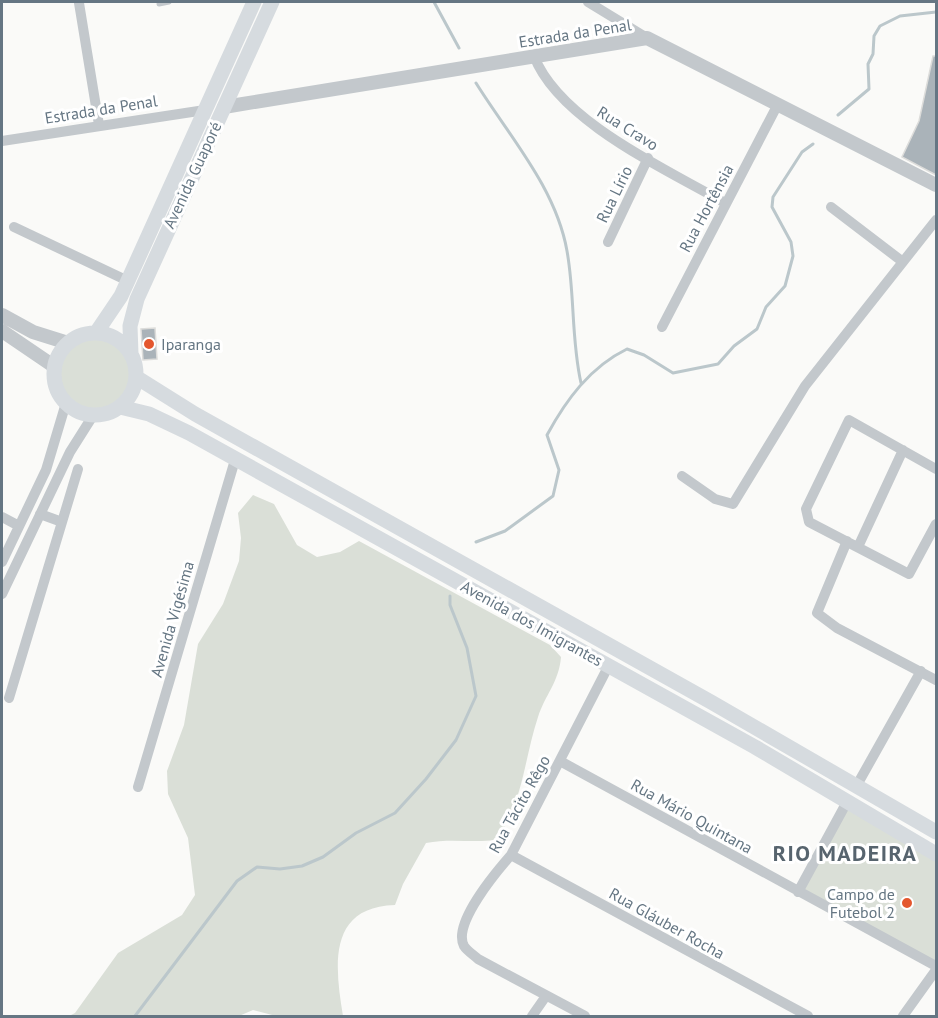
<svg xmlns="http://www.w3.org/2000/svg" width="938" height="1018" font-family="'PT Sans',sans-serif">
<rect width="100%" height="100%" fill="#fafaf8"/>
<path fill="#dadfd7" d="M60 374a36 36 0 1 1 72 0a36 36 0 1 1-72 0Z
M253,495L274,504L297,545L317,557L340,552L359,541L550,645L561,657C559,682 545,695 538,717C524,759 523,804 496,840C472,843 450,838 426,843L403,884L395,905C327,907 335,967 343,1016H276L253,1010L239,1016H69L75,1013L118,953L182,915L195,895L188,838L168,794L167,771L184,725L198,644L223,604L239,561L241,538L238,513Z
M845,807L936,861V963L800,890Z"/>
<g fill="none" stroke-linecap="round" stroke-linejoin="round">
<path stroke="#bbc7cb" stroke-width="3" d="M434,2L459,48
M476,83C509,136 556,188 567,251C575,295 571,339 581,383
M838,115L869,89L868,64L873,54L874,36L880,26L900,16L936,12
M476,542L505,531L553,496L559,470L547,435C566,400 590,367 627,349L644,355L673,373L718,364L734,346L757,329L766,307L785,286L793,256L791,242L772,207L773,197L802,152L813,144
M135,1016L237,881L257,867L280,869L302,866L323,857L356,833L395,813L426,779L456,740L476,696L467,648L450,605V596"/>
</g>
<path fill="#aab3b9" stroke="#dcdcda" stroke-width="1.5" d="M933,56H936V175L902,157L919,121Z
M155,328L157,359L143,360L141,329Z"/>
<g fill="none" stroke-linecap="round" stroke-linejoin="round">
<path stroke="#c3c8cc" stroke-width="5" d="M159,4L169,2"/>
<path stroke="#c3c8cc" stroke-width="10" d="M588,2L647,38
M79,3L99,125
M534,56C559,121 666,169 725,203
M2,141L205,110
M831,207L903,262
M14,227L128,281
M608,242L648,158
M662,327L778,104
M936,469L849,420L806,509L809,522L909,574L936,524
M682,476L715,499L733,504L805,386L936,220
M40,514L62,522
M2,517L19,526
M847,541L817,613L837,628L936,680
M858,547L903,450
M2,562L46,470L66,403
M2,594L70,452L94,414
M9,698L78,469
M560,761L936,966
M857,785L921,671
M138,787L235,460
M511,855L808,1016
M798,892L848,800
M532,1016L546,996
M585,1016L478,959C474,955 467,951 464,946C452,924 497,871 511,855L609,665
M903,1016L936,970"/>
<path stroke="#c3c8cc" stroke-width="14" d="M224,107L647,38L936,185
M2,315L33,332L68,343
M2,331L55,367"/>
<path stroke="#d6dbdf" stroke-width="15" d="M96,333L121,296L254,2
M54 374a41 41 0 1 1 82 0a41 41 0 1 1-82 0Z
M131,354L130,326L137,299L272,2
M136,377L195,414L711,702L936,832
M120,407L149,414L189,433L755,747L936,854"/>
</g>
<g fill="#e4572e" stroke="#fff" stroke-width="2">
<circle cx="149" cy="344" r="6"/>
<circle cx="907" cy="903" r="6"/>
</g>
<g text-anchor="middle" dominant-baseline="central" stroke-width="6" stroke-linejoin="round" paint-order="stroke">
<g font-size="16" fill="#657683" stroke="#fff">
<text transform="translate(575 33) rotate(-9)">Estrada da Penal</text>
<text transform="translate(101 109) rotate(-9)">Estrada da Penal</text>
<text transform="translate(628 128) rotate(32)">Rua Cravo</text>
<text transform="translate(192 175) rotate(-65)">Avenida Guaporé</text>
<text transform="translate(614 194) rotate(-64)">Rua Lírio</text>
<text transform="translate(706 208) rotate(-62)">Rua Hortênsia</text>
<text transform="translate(172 619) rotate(-74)">Avenida Vigésima</text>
<text transform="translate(532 623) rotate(29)">Avenida dos Imigrantes</text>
<text transform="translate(519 804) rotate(-61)">Rua Tácito Rêgo</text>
<text transform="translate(692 816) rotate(29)">Rua Mário Quintana</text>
<text transform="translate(667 923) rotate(29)">Rua Gláuber Rocha</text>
</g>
<g font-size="16" fill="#657683" stroke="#fff" text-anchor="start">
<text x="161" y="344">Iparanga</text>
<text x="895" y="894" text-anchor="end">Campo de<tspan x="895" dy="18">Futebol 2</tspan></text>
</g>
<g font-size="22" font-weight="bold" letter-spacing="1.5" fill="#57646e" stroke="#fff">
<text x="845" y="853">RIO MADEIRA</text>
</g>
</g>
<rect width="938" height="1018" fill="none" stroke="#657683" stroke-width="6"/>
</svg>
